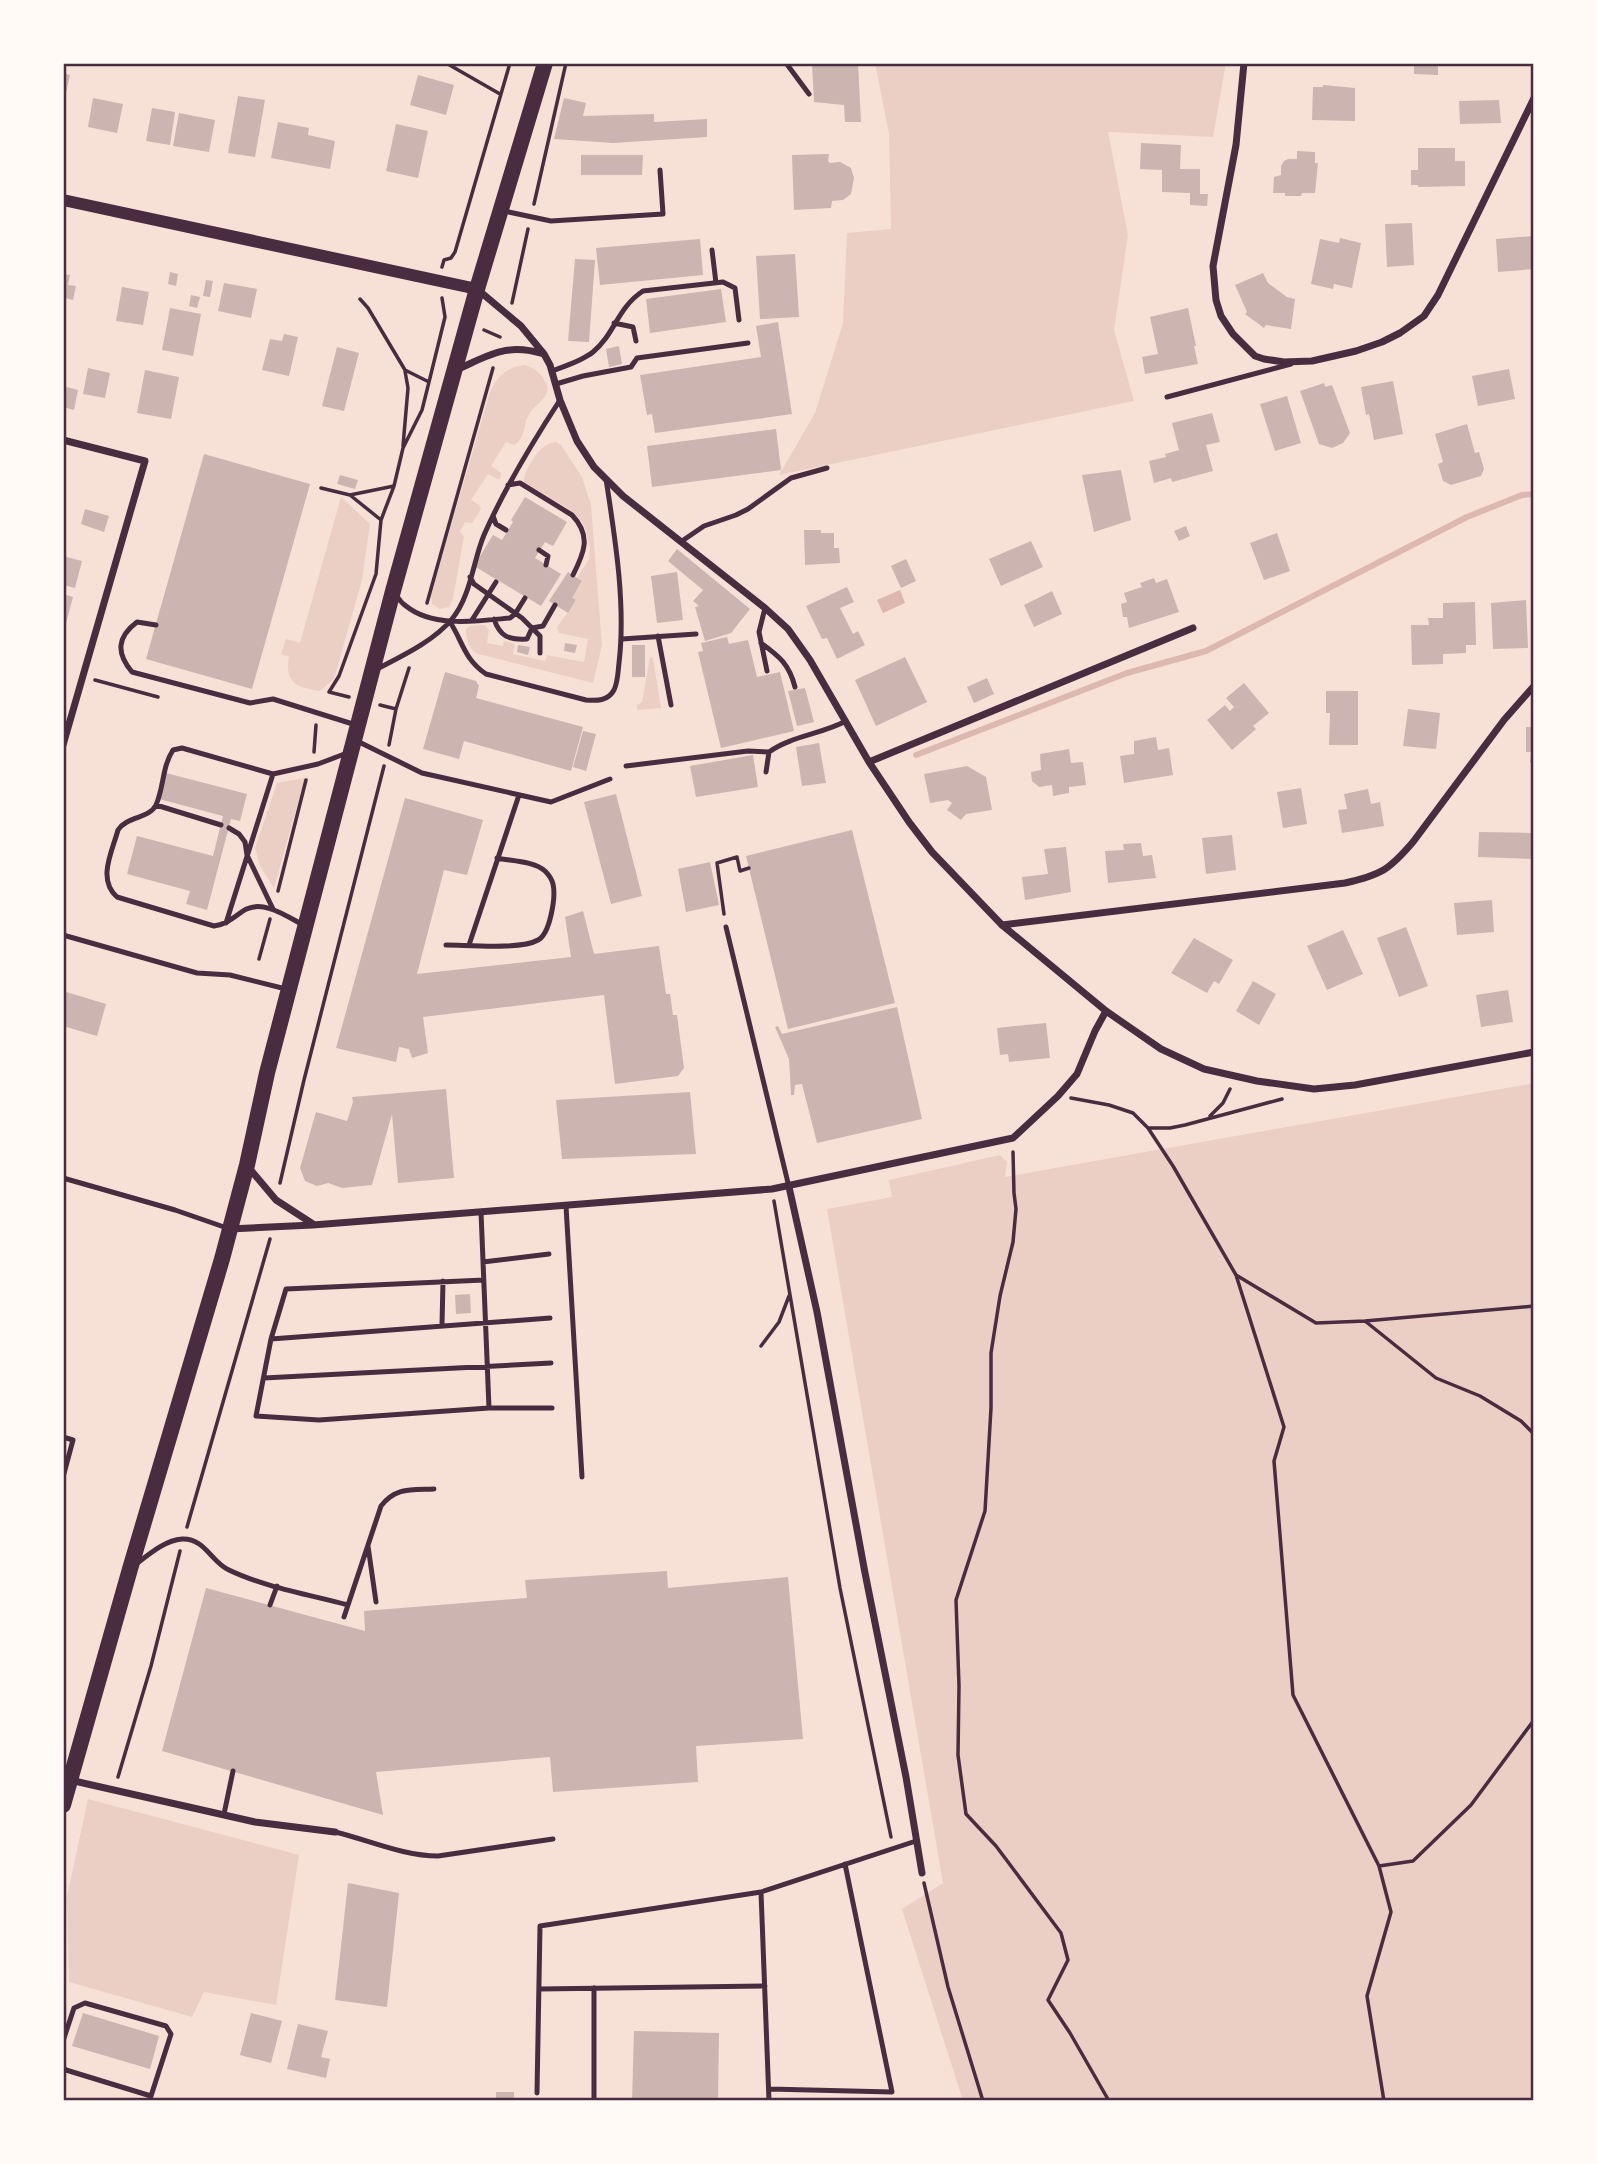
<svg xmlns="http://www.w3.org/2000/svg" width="1597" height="2164" font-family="'Open Sans',sans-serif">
<rect width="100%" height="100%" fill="#f7e1d7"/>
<path fill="#ebcfc5" d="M875,63H1226L1213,137L1108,132L1128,235L1114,330L1134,401L779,475L815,413L843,323L847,233L891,229L889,134Z
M524,365C533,367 538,371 543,378C557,396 534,403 528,416C523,427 526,437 514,445L506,442L491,466L501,473L500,479H497L488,474L471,500L479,505L481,509L472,523L465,522L460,532L464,536L453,599L449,607L440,609L432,604L431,595L490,392C497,376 507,367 524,365Z
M556,442L561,445L582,477L591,505L602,645L593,683L478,654C470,651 465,638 466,629L470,626L485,625L489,630L487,643L503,646L504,641L515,644L513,654L545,661L547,655L584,662L588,639L559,633L557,627L576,601L572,598L582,582L577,578L589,559L590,548L586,530L581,520L572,511L524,482V478C529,464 540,443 556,442Z
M341,497L370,524L362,580L334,679L320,691C298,688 284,683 289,657L281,654L286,639L300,643Z
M650,657L653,658L661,708L637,710V705L642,702Z
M305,778L274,888L260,866L255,848L277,783Z
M1534,1083V2101H963L902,1909L943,1883L827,1209L892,1197L889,1180L1000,1155L1007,1162L1005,1177Z
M88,1799L299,1855L276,2005L204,1992L192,2017L69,1982L67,1896Z"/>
<path fill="#dcb8b0" d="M900,590L905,603L883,613L877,600Z"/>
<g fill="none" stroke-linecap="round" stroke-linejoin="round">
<path stroke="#dcb8b0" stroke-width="6" d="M916,755L1127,673L1206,651L1467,517L1522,495L1534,494"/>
</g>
<path fill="#ccb4b1" d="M812,63H858L861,122H845L844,105L814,102Z
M1414,63H1438V75L1414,74Z
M63,73L70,75L64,102H63Z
M418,75L454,85L446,115L410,105Z
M1323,85L1355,88V121L1312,120L1313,87H1323Z
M238,96L265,100L255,157L228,153Z
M93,98L123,104L117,133L88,127Z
M564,98L586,103L583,116L654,114V122L707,119V137L613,143L554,139Z
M1499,100L1501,123L1460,124L1459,101Z
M152,108L175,112L170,145L146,141Z
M179,113L215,120L209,152L173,146Z
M278,122L309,128L308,135L335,141L330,169L271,158Z
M396,124L428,131L418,178L386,171Z
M1141,143L1181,145L1180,169H1200V194H1208L1207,206L1190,205V193L1162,192V170L1140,169Z
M1418,148H1455V161H1465V186L1418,187V185H1411V170H1418Z
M1297,151L1315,152V163H1318L1315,193H1302L1301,196H1285V193H1273L1274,177L1281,175V166L1284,161L1288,159H1297Z
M829,154L828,161L830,163L840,162L851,168L854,178L851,194L843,200L832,201L831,208L794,210L792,155Z
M581,155H643L642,175H581Z
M1412,223L1414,265L1387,267L1385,224Z
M1533,236L1534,269L1498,272L1496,239Z
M1340,238L1361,243L1352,288L1334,284L1333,289L1311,284L1320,239L1339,243Z
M700,239L703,275L600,285L596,248Z
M795,254L799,317L760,319L756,256Z
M575,259L595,260L589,342L568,341Z
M170,272L178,274L176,286L168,284Z
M1263,273L1268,283L1287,297L1295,299L1291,329L1266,325L1264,328L1245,314L1247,312L1235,285Z
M63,274L70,275L68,285L76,286L73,300L65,298L64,304Z
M206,280L213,281L210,297L203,296Z
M224,283L257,289L251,318L218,311Z
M122,287L149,292L143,325L116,321Z
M721,289L726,322L650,333L646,299Z
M191,295L200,297L197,308L189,306Z
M170,308L201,314L193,356L162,350Z
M1188,308L1196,346H1194L1198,364L1145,374L1142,357L1158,354L1150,317Z
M778,322L792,414L655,433L652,414L647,415L640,375L761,357L756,326Z
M284,334L298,337L289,376L262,370L270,339L282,341Z
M619,346L622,364L609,367L606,349Z
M337,347L359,353L344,411L322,406Z
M88,368L110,373L105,398L83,394Z
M1509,369L1515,399L1478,406L1472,376Z
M145,370L179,377L171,419L137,413Z
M1393,381L1403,434L1374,440L1369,414L1366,415L1361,387Z
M1324,383L1325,387L1332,385L1350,433L1343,443L1332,448L1319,444L1300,391Z
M63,386L78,390L74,410L63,407Z
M1287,396L1301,443L1275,451L1260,404Z
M1212,413L1220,442L1206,445L1213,471L1172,482L1171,478L1154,483L1149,461L1166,457L1165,454L1179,450L1172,423Z
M1467,424L1475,453L1479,452L1484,469L1481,476L1451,485L1443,481L1438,464L1443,462L1435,434Z
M776,429L781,470L652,487L647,446Z
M204,454L310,484L252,689L146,659Z
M1121,470L1131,520L1094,532L1082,475Z
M340,475L358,480L355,489L337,484Z
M525,497L567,522L553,546L545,542L535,558L561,574L541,606L474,566L493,535L502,540L513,522L511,520Z
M85,509L109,516L104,532L81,524Z
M1186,526L1190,536L1179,541L1174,531Z
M804,530H821V533H834V548H839L840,563L805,565Z
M1277,533L1290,571L1264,580L1250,543Z
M1031,541L1043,567L1001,586L989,559Z
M677,549L750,609L731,633L705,641L695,607L699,606L693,601L703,590L668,561Z
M63,556L82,561L75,588L63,585Z
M906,559L916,581L901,588L891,566Z
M568,572L582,581L572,598L576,600L568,613L549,601Z
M677,572L683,620L657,623L651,576Z
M1154,578L1156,583L1167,579L1179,612L1129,628L1127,617H1123L1121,604L1127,602L1124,593L1142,587L1140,583Z
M847,587L854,602L840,608L853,634L858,631L865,645L837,659L827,638L822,639L806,606Z
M1052,591L1062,614L1034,627L1024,605Z
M63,594L73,597L64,631H63Z
M1526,600L1528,648L1493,649L1491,603Z
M1475,602L1476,645H1466V653L1443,654V664L1412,665L1411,625H1429L1428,618H1443V603Z
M727,637L729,644L748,640L757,677L780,672L794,731L721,748L698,652L703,651L701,643Z
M565,643L577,645L575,653L564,651Z
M518,645L530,647L528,655L517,652Z
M632,645H645V677H632Z
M905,657L927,702L876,726L855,680Z
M445,672L476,681L479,686L476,698L583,727L571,771L464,741L459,759L423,749Z
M987,678L994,694L974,703L967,687Z
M1244,683L1269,713L1253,726L1256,729L1232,750L1207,720L1225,705L1230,711L1234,707L1226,698Z
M805,688L814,722L797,726L788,691Z
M1326,691H1358V745H1329L1330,713H1326Z
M1408,709L1440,713L1436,749L1403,746Z
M1526,727H1534V763H1530L1531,752H1526Z
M583,731L596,734L586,771L573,767Z
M1156,737L1158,750L1169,748L1173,775L1124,783L1120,756L1134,754V741Z
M819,743L826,783L802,786L796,747Z
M1069,749L1071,763L1083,762L1086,785L1069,787V793L1053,796L1052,785L1039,787L1032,781L1031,772L1041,770L1040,754Z
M753,755L758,787L696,797L690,766Z
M967,766L986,777L992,810L966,814L961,820L947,810L952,803L948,800L930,803L924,774Z
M166,773L247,794L240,821L231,819L207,910L186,904L190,891L127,874L137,836L213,856L223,816L159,799Z
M1301,788L1307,824L1283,828L1277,792Z
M1368,789L1371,804L1380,802L1384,826L1342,833L1338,810L1347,809L1344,794Z
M616,794L642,896L611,904L584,802Z
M405,798L483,820L467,875L444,870L417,974L571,957L565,917L583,911L594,954L659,946L666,994H670L673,1015H677L684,1068L678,1076L615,1084L604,995L423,1017L428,1053L412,1058L409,1049L399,1047L396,1062L336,1048Z
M852,830L895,1003L788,1029L746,856Z
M1479,832L1534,833V859L1478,857Z
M1232,835L1236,870L1206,874L1202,838Z
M1141,843L1143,856L1152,855L1156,878L1108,883L1105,851L1124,850L1123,844Z
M1066,847L1071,892L1025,900L1022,877L1048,874L1044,849Z
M710,862L719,905L686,912L678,869Z
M1492,900L1494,932L1457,935L1454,903Z
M1406,927L1428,986L1399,997L1377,938Z
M1343,930L1363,974L1327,990L1307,946Z
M1194,938L1233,960L1219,984L1214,981L1207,993L1171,973Z
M1253,981L1276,994L1259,1025L1236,1011Z
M1508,990L1513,1022L1481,1027L1476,995Z
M63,991L106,1004L97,1036L63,1026Z
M897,1007L922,1119L817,1143L802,1084L795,1085L794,1095H791L789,1059L775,1027L778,1026L782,1034Z
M1046,1023L1050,1058L1009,1062L1008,1054L1000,1055L997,1028Z
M446,1089L454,1178L398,1183L392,1114L372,1185L342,1188L328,1183L317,1186L305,1181L300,1168L316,1112L347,1121L353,1102L352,1097Z
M690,1092L696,1154L562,1159L556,1100Z
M470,1294L471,1313L456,1314L455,1295Z
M667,1571L668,1588L788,1577L803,1739L696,1746L698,1782L553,1792L550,1757L376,1772L383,1815L162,1751L206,1588L365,1631L364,1611L527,1598L525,1580Z
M348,1883L399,1893L387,2007L335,2000Z
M83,2013L159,2036L150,2069L72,2046Z
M251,2013L282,2021L271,2063L240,2055Z
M298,2024L328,2031L321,2057L330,2059L326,2078L287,2069Z
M634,2031L719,2033L718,2101H632Z
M496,2092H514V2101H496Z"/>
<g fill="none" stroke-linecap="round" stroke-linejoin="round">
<path stroke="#4a2c40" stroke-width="3.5" d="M446,63L500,94
M534,204L566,63
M442,267L444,260L451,258L455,252L510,63
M360,299L368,308L405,370L429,382
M512,303L528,229
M484,330L500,337
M403,446L408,388L405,371
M321,488L350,495L394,486L403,448L422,410L429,382L445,317L442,298
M350,495L381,520
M427,603L493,368
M95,680L158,697
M349,697L329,692L339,676L376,574L381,520L394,486
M380,705L396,709
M389,745L396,709L409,668
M314,752L316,725
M278,891L306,780
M724,914L717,863L737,857L740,871L749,868
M259,959L270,919
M1071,1098L1109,1105L1133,1113L1148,1128H1170L1185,1125L1282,1099
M1210,1116L1223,1103L1230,1089
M1148,1128L1173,1166L1236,1275L1284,1427L1274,1461L1293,1695L1379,1866L1391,1912L1367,1996L1384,2101
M1013,1152L1014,1193L1016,1209L1013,1242L1000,1296L991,1353V1408L985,1511L956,1600L959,1686L958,1755L966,1814L996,1846L1061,1933L1068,1960L1048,2000L1070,2033L1109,2101
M280,1183L304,1080L384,766
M774,1201L840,1588L891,1837
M1236,1275L1316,1323L1365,1321L1436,1378L1480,1396L1521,1421L1534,1434
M1365,1321L1534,1306
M761,1346L779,1322L789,1296
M187,1527L270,1239
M118,1777L151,1666L180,1551
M1379,1866L1413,1861L1471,1805L1534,1720
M924,1883L948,1987L983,2101"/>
<path stroke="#4a2c40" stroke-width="5" d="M786,63L809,94
M504,211L551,221L663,214L660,170
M712,250L716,283
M614,323L633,327L636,341
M552,371C565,366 582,361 593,352C615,334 617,308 643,291L723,282L735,288L739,320
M556,384L583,376L631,367L637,358L748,343
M1167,397L1291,364
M508,485L520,483L572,515C592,536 584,553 573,575
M493,516L496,524L506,530
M682,541L704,526L736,515L748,509L791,478L827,468
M539,550L548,556L546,565
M470,577L474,584L522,618L532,628L543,626L555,605
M395,593C398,598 401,603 406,606C433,628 478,621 510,618L515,614L525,598
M765,608L759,632L767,671
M494,619C500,637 509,640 527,639L532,628L540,636V653
M472,620L496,582
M450,622C463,642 464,659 486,674L586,700C597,701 608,701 614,690C618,682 618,671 619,663C626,604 615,538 606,479
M156,625L137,622C117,637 116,653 132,672L250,703L273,699L356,725
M658,636L671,705
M622,639L696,634
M761,643C780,657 789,664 795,687
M377,669C402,656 434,641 452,619C471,596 473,561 484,535C505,487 532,443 560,400
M355,740L422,773L551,802L610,779
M626,766L748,751L769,752
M766,772L769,752C791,736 822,734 846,721
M156,805L221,825
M229,828L239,834L245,842L247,855L273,909
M226,923L273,774
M305,926C288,917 262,898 243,911C233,918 227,924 214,926L117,897C97,879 112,852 118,830C127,816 149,819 156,805C164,787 162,767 173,750L182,748L273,774L318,764L347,753
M726,927L789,1187
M63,935L197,973L230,975L286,989
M446,945C467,945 521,950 538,940C550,934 556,897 553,884C552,880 548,874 545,871C534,861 511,861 497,858
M469,945L519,795
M63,1178L175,1210L227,1228
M566,1206L582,1477
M481,1212L489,1408
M483,1262L549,1254
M484,1280L286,1289L271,1339L256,1416L319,1420L489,1408H552
M442,1325L443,1281
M271,1339L550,1318
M264,1378L551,1363
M63,1437L73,1440L63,1477
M368,1546L376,1602
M135,1565C148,1555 165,1540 182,1539C205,1538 211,1562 229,1570C264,1587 311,1595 348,1605
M270,1605L277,1586
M344,1617L381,1506C396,1487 411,1490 434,1489
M224,1814L233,1771
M335,1832C369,1840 403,1856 438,1856L553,1839
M761,1892L916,1841
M539,1989L765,1986
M63,2041L74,2008L85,2003L166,2026L171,2034L151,2096
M63,2067L66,2070L151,2096L149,2101
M769,2089L892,2092L845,1864
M537,2093L540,1926L761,1892L769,2101
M594,2101V1988"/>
<path stroke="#4a2c40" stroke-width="7" d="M1244,63L1236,145L1213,266L1216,300L1221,316L1233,334L1255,356L1264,359L1284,362L1312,361L1356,351L1382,342L1400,333L1424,316L1438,295L1534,98
M477,289L521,326L544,354L550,365L560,400L577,441L594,467L623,496L765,608L788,629L810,660L869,762L909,822L932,852L1002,925L1106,1011L1161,1049L1204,1069L1257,1081L1314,1089L1355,1085L1534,1052
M458,369C492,354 507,343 544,354
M63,440L145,461L63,745
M869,762L1193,628
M1002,925L1345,883C1381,875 1389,870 1413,842L1504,720L1534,686
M249,1168L276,1200L313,1224
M789,1187L817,1312L865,1573L906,1777L922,1873
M229,1229L313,1225L772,1189L1013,1138L1058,1096L1077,1074L1095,1031L1106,1011
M70,1780L255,1822L335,1832"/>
<path stroke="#4a2c40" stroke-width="12" d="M63,200L477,289"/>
<path stroke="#4a2c40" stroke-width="16" d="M63,1805L130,1569L222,1259L247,1165L267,1073L393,591L477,289L545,63"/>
</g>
<rect width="1597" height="2164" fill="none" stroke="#fffaf5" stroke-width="130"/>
<rect x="65" y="65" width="1467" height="2034" fill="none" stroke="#4a2c40" stroke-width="2.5"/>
</svg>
